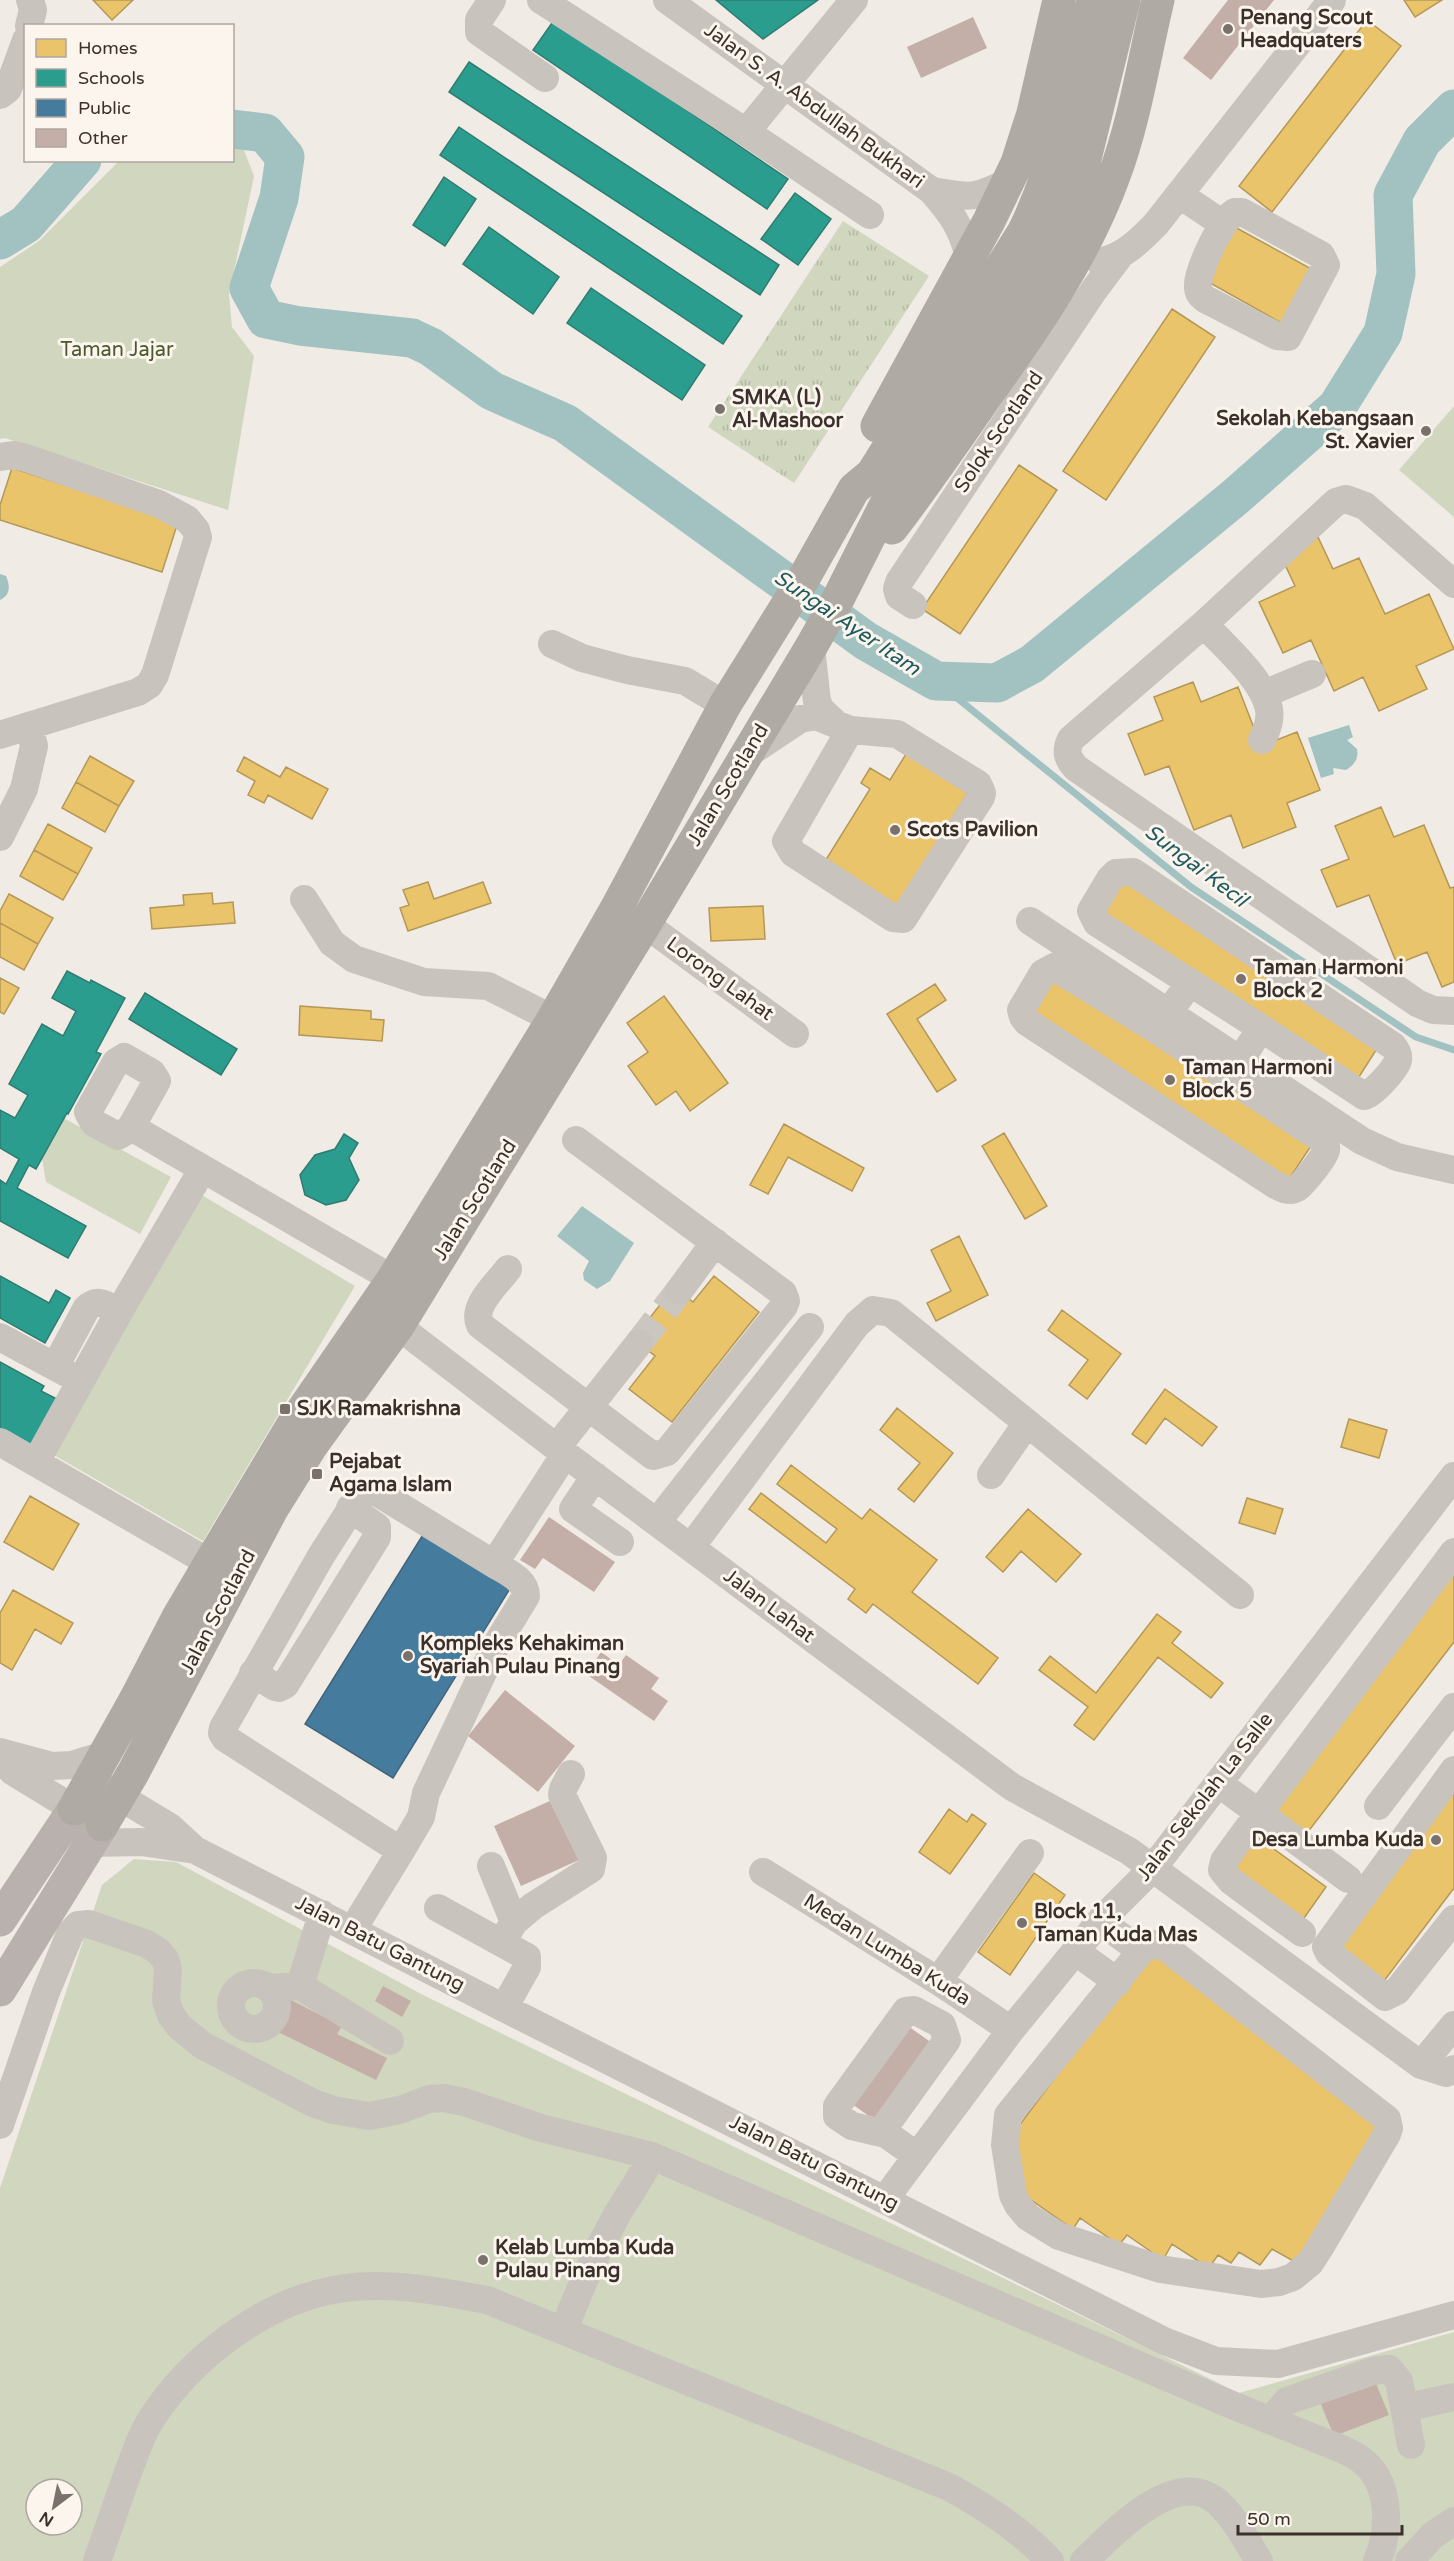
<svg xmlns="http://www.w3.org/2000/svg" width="1454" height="2561" font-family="'Varela Round',sans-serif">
<defs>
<pattern id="grass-tufts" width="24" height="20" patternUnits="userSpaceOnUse" patternTransform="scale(1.5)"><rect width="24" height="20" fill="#d1d6bf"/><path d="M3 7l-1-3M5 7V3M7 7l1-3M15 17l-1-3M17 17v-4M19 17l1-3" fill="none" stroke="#b4b8a4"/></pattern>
</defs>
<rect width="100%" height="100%" fill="#f0ebe5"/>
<path fill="url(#grass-tufts)" d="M843,221L929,276L794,483L708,427Z"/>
<path fill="#d1d6bf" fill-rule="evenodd" d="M233,147L244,150L254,176L229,295L232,327L254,356L228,510L5,438L0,439V267L39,241L119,161L232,160Z
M1454,406V517L1399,470Z
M60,1116L171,1177L140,1234L46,1182L41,1152Z
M200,1194L355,1286L203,1541L54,1455Z
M134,1859L176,1862L423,1995L1239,2393L1454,2332V2561H0V2188L102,1885ZM36,2489H72V2525H36Z"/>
<path fill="#a1c2c1" d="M0,574L6,576C10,585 11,595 0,600Z
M1349,725L1353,737L1347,740L1357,749C1359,759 1354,765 1346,770L1333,768L1334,774L1321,778L1308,738Z
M582,1206L634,1243L610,1281L597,1289L584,1280L583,1273L589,1261L557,1236Z"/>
<path fill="#e9c46a" stroke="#b59857" stroke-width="1.5" d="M93,0H133L112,20Z
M1404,0H1442L1415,17Z
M1367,20L1401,46L1272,212L1239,186Z
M1233,226L1315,271L1285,325L1203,279Z
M1172,309L1215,337L1106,500L1063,471Z
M1019,465L1057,490L960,634L922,609Z
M12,468L178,522L162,572L0,520V505Z
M1318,537L1333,569L1359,558L1385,614L1429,594L1454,649L1416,666L1427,689L1379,711L1363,677L1334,691L1311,640L1283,653L1259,602L1295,586L1280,554Z
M1193,682L1201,702L1238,687L1261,746L1297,732L1320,790L1287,803L1296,827L1243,848L1231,815L1194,830L1169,766L1145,775L1128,734L1163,720L1154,697Z
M906,754L968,793L893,912L822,866L870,789L861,783L870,768L890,780Z
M90,756L134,781L119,806L76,782Z
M244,757L280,777L286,767L328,789L312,819L268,795L264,803L248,795L255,781L237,771Z
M76,782L119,806L105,832L62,808Z
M1381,807L1394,837L1424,825L1450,888L1454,887V982L1442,987L1427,952L1397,964L1369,895L1337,907L1321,870L1349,859L1335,826Z
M48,824L92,848L78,874L34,850Z
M34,850L78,874L63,900L20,876Z
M1125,879L1380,1044L1357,1080L1102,915Z
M428,882L434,899L483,882L491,903L408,931L400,908L409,905L403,890Z
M212,893L213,904L233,902L235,923L152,929L150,908L184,905L183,895Z
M9,894L53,918L38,944L0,923V911Z
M763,906L765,939L711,941L709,908Z
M0,923L38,944L24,970L0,957Z
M1053,977L1311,1146L1287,1182L1029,1013Z
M0,978L19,988L4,1014L0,1012Z
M935,984L946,1000L917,1019L956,1080L937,1092L887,1014Z
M664,996L728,1083L690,1111L676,1091L656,1105L628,1066L648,1052L627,1023Z
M300,1006L371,1011V1019L384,1020L382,1041L299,1035Z
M784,1124L864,1168L852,1191L788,1157L768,1194L750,1185Z
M1004,1133L1047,1206L1025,1219L982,1146Z
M959,1236L988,1295L936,1321L927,1303L951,1291L931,1250Z
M714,1276L759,1312L672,1422L629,1389L655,1356L633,1339L674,1287L693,1302Z
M1062,1310L1121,1354L1087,1399L1069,1385L1088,1360L1048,1330Z
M1165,1389L1217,1427L1202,1446L1165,1418L1146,1444L1132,1434Z
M897,1408L953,1453L914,1502L898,1489L920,1463L880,1430Z
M1349,1419L1387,1430L1379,1458L1341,1447Z
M791,1465L862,1519L870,1509L937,1560L912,1592L998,1658L978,1684L873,1604L866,1613L848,1599L855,1589L749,1509L761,1493L826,1543L837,1529L777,1484Z
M30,1496L79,1524L53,1570L4,1542Z
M1247,1498L1283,1509L1275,1534L1239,1523Z
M1028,1509L1081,1554L1056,1582L1021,1551L1003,1572L986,1557Z
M1454,1568V1642L1304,1837L1268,1809Z
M13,1590L73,1623L61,1644L35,1629L12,1670L0,1663V1613Z
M1157,1614L1181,1632L1172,1643L1223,1683L1211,1698L1158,1657L1094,1740L1074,1725L1088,1707L1039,1670L1050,1656L1096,1693Z
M1454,1792V1888L1384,1981L1337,1946Z
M949,1809L967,1822L972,1814L986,1824L950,1874L919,1852Z
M1252,1833L1326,1887L1302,1921L1227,1866Z
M1034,1873L1065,1895L1010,1975L978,1952Z
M1151,1950L1385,2127L1297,2263L1272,2249L1260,2265L1239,2252L1231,2263L1218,2255L1209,2268L1172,2244L1163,2260L1127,2235L1119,2245L1080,2218L1073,2229L1021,2193L1012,2135Z"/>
<path fill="#2a9d8f" stroke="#2f7c71" stroke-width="1.5" d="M716,0H818L763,39Z
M554,20L788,179L767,209L533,50Z
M469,62L779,265L760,295L449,92Z
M459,127L742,316L723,344L440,155Z
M444,177L476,199L445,246L413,225Z
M795,193L831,219L798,265L761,239Z
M489,227L559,277L533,314L463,264Z
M591,288L705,365L682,400L567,323Z
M67,971L90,983L91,980L125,998L96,1052L101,1054L68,1114L67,1113L36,1169L29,1165L17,1188L86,1226L68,1258L0,1221V1180L6,1184L19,1159L0,1148V1110L15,1118L28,1095L9,1084L42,1024L63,1036L76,1011L52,998Z
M145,993L237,1049L221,1075L129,1019Z
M344,1134L358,1143L349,1158L359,1180L346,1200L326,1205L305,1195L300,1175L315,1155L335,1149Z
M0,1276L49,1303L56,1290L70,1298L45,1343L0,1318Z
M0,1362L44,1386L41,1391L57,1399L29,1451L0,1437Z"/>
<path fill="#457b9d" stroke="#42647b" stroke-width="1.5" d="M424,1533L511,1587L393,1778L305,1724Z"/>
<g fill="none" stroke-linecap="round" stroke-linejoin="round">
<path stroke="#a1c2c1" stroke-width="7" d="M936,681L1191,887L1416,1037L1454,1050"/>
<path stroke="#a1c2c1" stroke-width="39" d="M232,129L265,133L285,157L279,198L249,288L266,319L300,326L412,338L431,347L492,391L565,423L866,641L936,681L997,683L1032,664L1234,498L1337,407L1383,333L1396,274L1393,195L1422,141L1454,109
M0,240L26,224L82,160"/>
</g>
<path fill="#c3afa7" d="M1228,0H1274L1211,80L1183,58Z
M973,17L987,48L921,78L907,47Z
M549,1517L615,1562L594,1592L543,1558L535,1569L520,1560Z
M601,1652L619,1665L626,1655L659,1678L651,1689L668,1701L654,1721L586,1674Z
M505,1690L575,1746L538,1792L468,1736Z
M552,1800L579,1860L521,1886L494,1826Z
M383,1986L411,2001L402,2017L375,2001Z
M289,1999L342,2026L337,2034L387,2058L376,2080L274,2030Z
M908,2026L936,2046L880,2124L852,2104Z
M1375,2381L1389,2415L1334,2436L1320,2402Z"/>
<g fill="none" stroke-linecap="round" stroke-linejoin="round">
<path stroke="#ccc6c0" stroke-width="28" stroke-dasharray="28 14" stroke-linecap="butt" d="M639,1343L679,1291"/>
<path stroke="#c9c3be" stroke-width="28" d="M492,0L479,20V32L545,78
M541,0L746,132L854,0
M667,0L932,191C952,214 961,227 969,256
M29,26L33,10L30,0
M0,95L8,89L26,40
M746,132L870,215
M932,191C970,198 973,199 1008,182
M1180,195L1223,224
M1235,212H1242L1321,255L1326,265L1288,337L1277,336L1205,299C1201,296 1198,293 1198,288C1196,273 1222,218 1235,212Z
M1100,262C1125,256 1138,242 1156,224L1332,0
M0,457L13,455L26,458L159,504L187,519L196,530L198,537L155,675L149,685L138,692L0,735
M1454,584L1365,506L1346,499L1336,502L1204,624L1071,739C1065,751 1067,758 1076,768L1417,1003L1433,1010L1454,1011
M913,605L899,596L897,589L899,582L1094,290L1118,258
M1204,624C1224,646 1263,679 1269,709C1271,720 1267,730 1262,740
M552,644L582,658L627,670L685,681L725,705
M811,647L817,702L821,710L834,722
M1264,694L1312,674
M746,755L800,719L816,716L850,730L897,734L978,784L982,793L981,797L903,919L893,918L793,853L786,841L850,730
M0,837L24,789L34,746L29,726
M304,899L332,943L354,959L424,982L488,986L553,1019
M1030,921L1362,1141L1397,1157L1454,1170
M645,924L795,1034
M1190,982L1157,1030L1054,967L1043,973L1021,1010L1023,1017L1027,1022L1274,1184C1281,1188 1289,1193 1297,1188C1303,1184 1325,1157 1326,1150C1327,1145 1324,1141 1320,1138L1229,1078L1261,1028L1364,1096C1373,1094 1396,1069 1398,1060C1399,1054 1396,1050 1393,1046L1133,872L1116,873L1110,879L1091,911L1097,923L1261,1028
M1157,1030L1229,1078
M124,1057L152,1073L157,1081L130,1129L118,1136L94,1123L88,1112L116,1062Z
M131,1127L393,1279
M508,1269C497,1284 471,1306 480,1325L653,1456L667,1452L784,1306L786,1301L783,1293L576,1140
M679,1291L715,1242
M398,1326L565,1454L1012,1787L1129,1851L1421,2065L1446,2073L1454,2069
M0,1337L72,1376
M55,1367L86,1309C97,1297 107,1305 119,1312
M0,1442L210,1563
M557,1447L639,1343
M36,1462L119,1312L202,1170
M991,1475L1027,1423
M595,1476L573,1509L620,1542
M657,1522L810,1327
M691,1547L857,1324L873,1310L891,1313L1240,1595
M494,1564L375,1491L361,1493L321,1556L223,1728L222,1733L225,1738L401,1851L421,1817L426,1793L495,1647L526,1596C526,1580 507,1572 494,1564L565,1454
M253,1673L275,1687L279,1688L285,1685L377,1537V1527L350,1508
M0,1752L52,1766L72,1765L105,1755
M0,1757L12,1771L92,1820
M1454,1770L1326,1947L1329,1953L1385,1997L1397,1991L1454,1919
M1218,1783L1259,1813L1454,1552
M100,1785L170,1827L195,1850L504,2008L1164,2341L1216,2361L1278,2364L1454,2315
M1378,1806L1454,1707
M91,1843L141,1842L195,1850
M491,1866L514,1922
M763,1872L938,1981L1011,2030
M438,1908L527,1957V1967L504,2008
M1100,1921L1141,1951
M353,1929L401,1851
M1302,1933L1231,1881L1222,1870L1224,1861L1259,1813L1348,1879
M502,1942L514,1922L533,1906L591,1869L593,1858L562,1795L563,1789L571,1774
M1154,1944L1165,1947L1387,2119L1389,2128L1387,2134L1319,2249L1310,2263L1293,2277L1279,2282L1261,2284L1160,2269L1059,2236L1028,2217L1018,2205L1013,2195L1005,2145L1008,2115L1141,1951Z
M1076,1952L1118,1982
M938,1981L1030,1853
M231 2006a23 23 0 1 1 46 0a23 23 0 1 1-46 0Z
M300,1986L322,1914
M269,1988L300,1986L390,2041
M1421,2065L1454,2025
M0,2125L46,1992L70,1934L78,1925L89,1924L147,1944L158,1951L165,1959L168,1969L166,2001L171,2015L180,2027L202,2045L313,2103L333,2110L369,2116L400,2110L429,2099L444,2098L464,2102L541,2128L652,2156L1227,2403L1344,2450C1349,2453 1355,2455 1360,2459C1391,2481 1391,2530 1377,2561
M881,2132L947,2040L942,2025L914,2010L906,2011L837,2106V2116L852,2126L886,2134L917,2156
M885,2199L1011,2030L1100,1921L1153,1868L1454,1476
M564,2330C578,2292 595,2255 614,2220C626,2198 641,2179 652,2156
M1404,2408L1454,2397
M1271,2419L1287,2401L1373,2371L1389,2369L1399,2381L1411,2445
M97,2561C107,2532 117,2504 127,2475C134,2457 140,2437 150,2421C190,2358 264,2301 339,2289C388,2281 439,2291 487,2300L949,2487C986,2507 1021,2530 1050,2561
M1084,2561C1112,2535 1170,2471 1212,2498C1230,2509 1248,2543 1259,2561
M1409,2561L1433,2535L1454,2521"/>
<path stroke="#b8b1ad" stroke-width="33" d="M0,1920L74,1809
M0,1990L102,1825"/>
<path stroke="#afaaa4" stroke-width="33" d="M877,426L989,221L1017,163L1033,113L1059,0
M892,528C925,485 956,440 987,395C1036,326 1085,256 1114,176C1135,120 1144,58 1158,0
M74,1809L135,1700L177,1619L210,1563L295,1421L393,1279L553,1019L616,909L725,705L805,576L854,489L872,474L1024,231C1059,158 1074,78 1093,0
M102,1825L133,1773L272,1509L312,1445L398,1326L645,924L811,647L838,599L896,484L945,406L1046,254L1079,183L1124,0"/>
</g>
<g fill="#7a716c" stroke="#fbf5ee" stroke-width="2">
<circle cx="1228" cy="29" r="6"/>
<circle cx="720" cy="409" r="6"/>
<circle cx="1426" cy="431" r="6"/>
<circle cx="895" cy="830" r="6"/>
<circle cx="1241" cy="979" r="6"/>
<circle cx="1170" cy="1080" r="6"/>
<rect x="279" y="1403" width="12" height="12" rx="3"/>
<rect x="311" y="1468" width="12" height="12" rx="3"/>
<circle cx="408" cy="1656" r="6"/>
<circle cx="1436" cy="1840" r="6"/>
<circle cx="1022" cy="1923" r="6"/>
<circle cx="483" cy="2260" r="6"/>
</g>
<g text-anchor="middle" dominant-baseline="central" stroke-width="6" stroke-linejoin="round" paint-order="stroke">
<g font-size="20" font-weight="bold" fill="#3b302b" stroke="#fbf5ee" text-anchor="start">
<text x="1240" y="18">Penang Scout<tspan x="1240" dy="23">Headquaters</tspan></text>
<text x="732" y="398">SMKA (L)<tspan x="732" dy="23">Al-Mashoor</tspan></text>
<text x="1414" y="419" text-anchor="end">Sekolah Kebangsaan<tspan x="1414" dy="23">St. Xavier</tspan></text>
<text x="907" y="830">Scots Pavilion</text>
<text x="1253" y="968">Taman Harmoni<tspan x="1253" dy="23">Block 2</tspan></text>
<text x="1182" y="1068">Taman Harmoni<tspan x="1182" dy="23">Block 5</tspan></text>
<text x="297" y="1409">SJK Ramakrishna</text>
<text x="329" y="1462">Pejabat<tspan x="329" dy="23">Agama Islam</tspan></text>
<text x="420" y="1644">Kompleks Kehakiman<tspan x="420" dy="23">Syariah Pulau Pinang</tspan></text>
<text x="1424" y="1840" text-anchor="end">Desa Lumba Kuda</text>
<text x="1034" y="1912">Block 11,<tspan x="1034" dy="23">Taman Kuda Mas</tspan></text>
<text x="495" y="2248">Kelab Lumba Kuda<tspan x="495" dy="23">Pulau Pinang</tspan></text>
</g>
<g font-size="20" fill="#3b302b" stroke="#fbf5ee">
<text transform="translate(814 106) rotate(36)">Jalan S. A. Abdullah Bukhari</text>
<text transform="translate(999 432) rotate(-56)">Solok Scotland</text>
<text transform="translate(728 785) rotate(-59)">Jalan Scotland</text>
<text transform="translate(720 979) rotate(36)">Lorong Lahat</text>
<text transform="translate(475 1200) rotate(-58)">Jalan Scotland</text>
<text transform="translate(769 1606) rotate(37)">Jalan Lahat</text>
<text transform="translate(218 1612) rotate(-62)">Jalan Scotland</text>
<text transform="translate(1205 1797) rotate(-52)">Jalan Sekolah La Salle</text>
<text transform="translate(380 1944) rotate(27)">Jalan Batu Gantung</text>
<text transform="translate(887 1950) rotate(32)">Medan Lumba Kuda</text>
<text transform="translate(814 2163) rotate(27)">Jalan Batu Gantung</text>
</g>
<g font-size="20" fill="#4a5a2e" stroke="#fbf5ee">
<text x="117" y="350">Taman Jajar</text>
</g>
<g font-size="21" font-style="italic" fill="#1f5a5e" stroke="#fbf5ee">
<text transform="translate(847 623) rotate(34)">Sungai Ayer Itam</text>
<text transform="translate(1196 866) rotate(37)">Sungai Kecil</text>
</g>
</g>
<rect x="24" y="24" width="210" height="138" fill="#fbf5ee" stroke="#aea6a0" stroke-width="1.5"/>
<rect x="36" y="39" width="30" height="18" fill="#e9c46a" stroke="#aea6a0" stroke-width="1.5"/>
<text x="78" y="54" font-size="18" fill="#3b302b">Homes</text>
<rect x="36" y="69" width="30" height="18" fill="#2a9d8f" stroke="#aea6a0" stroke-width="1.5"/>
<text x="78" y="84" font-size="18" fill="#3b302b">Schools</text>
<rect x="36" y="99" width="30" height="18" fill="#457b9d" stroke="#aea6a0" stroke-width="1.5"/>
<text x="78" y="114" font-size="18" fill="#3b302b">Public</text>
<rect x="36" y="129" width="30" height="18" fill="#c3afa7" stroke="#aea6a0" stroke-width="1.5"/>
<text x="78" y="144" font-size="18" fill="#3b302b">Other</text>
<g transform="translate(54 2507) rotate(212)"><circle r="28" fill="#fbf5ee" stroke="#aea6a0" stroke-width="1.5"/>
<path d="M0-4.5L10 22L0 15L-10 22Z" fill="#7a716c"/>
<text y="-9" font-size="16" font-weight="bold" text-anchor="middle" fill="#3b302b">N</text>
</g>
<path d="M1238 2525v9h164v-9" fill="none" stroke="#3b302b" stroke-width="3"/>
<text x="1247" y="2525" font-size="18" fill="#3b302b" stroke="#fbf5ee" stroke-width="4.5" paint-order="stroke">50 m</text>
</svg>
